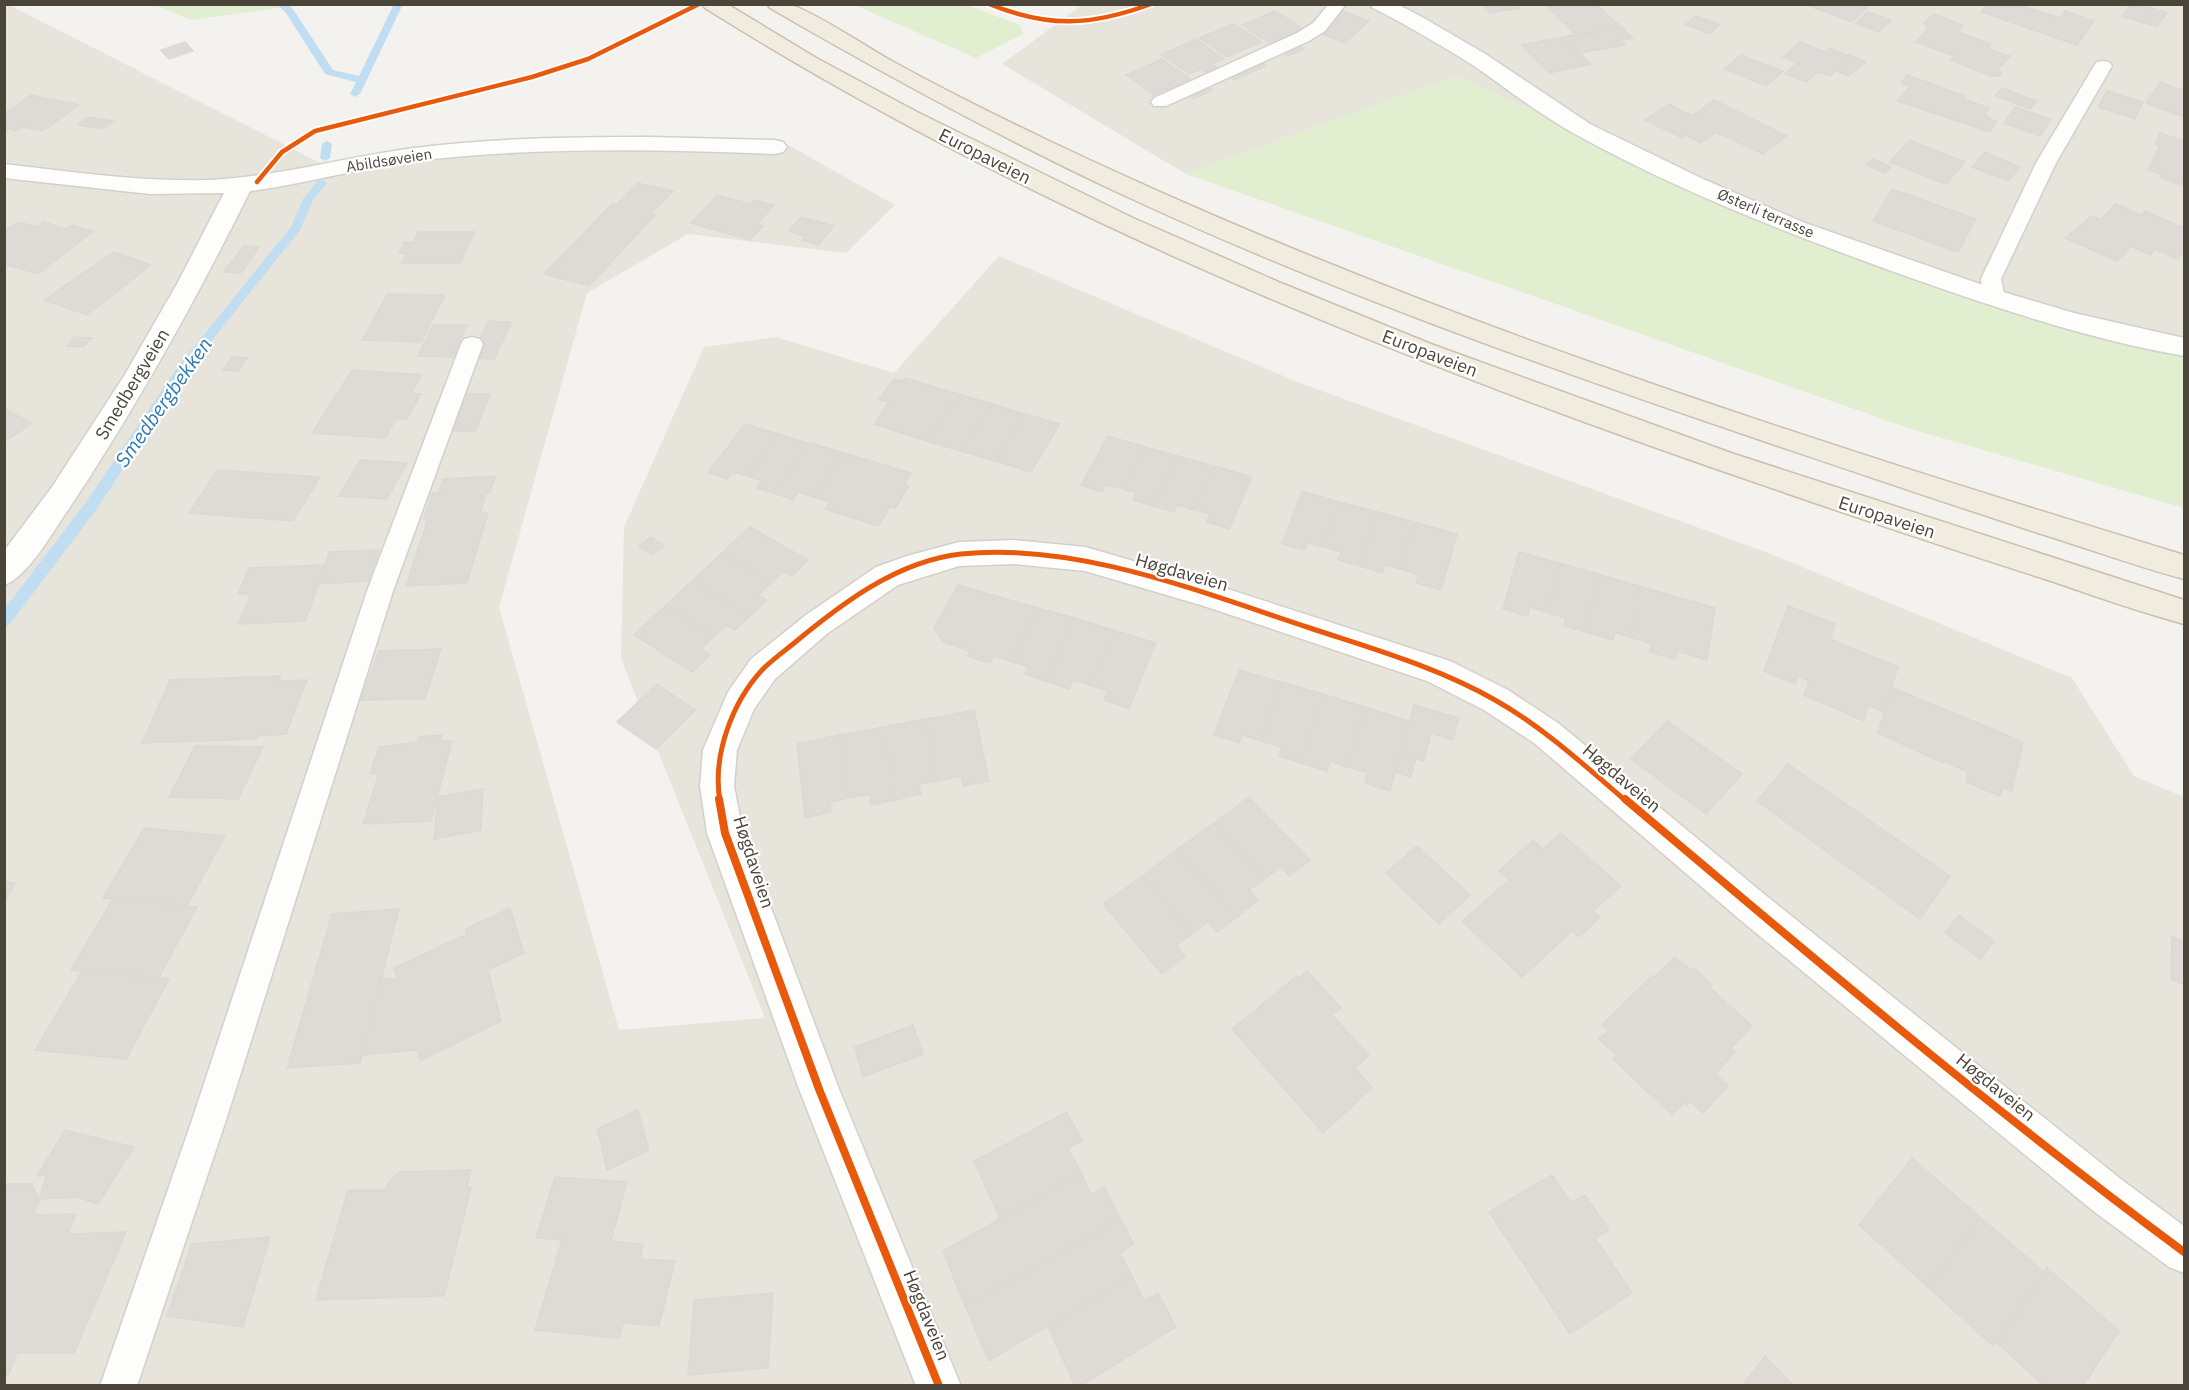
<svg xmlns="http://www.w3.org/2000/svg" width="2189" height="1390" font-family="'IBM Plex Sans',sans-serif">
<rect width="100%" height="100%" fill="#f4f2ee"/>
<path fill="#e7e4dc" d="M1083,4L2184,5V346L2140,338L1939,282L1635,155L1456,76L1186,174L1002,64Z
M5,5H9L344,175L453,155L790,146L895,205L846,253L688,234L587,293L499,607L619,1030L765,1018L621,659L624,527L704,347L776,337L894,373L999,256L1300,383L1771,554L2072,678L2134,776L2184,797V1385L5,1386Z"/>
<path fill="#e1eecf" d="M155,5H298L191,20Z
M854,5H967L1020,25L1023,34L976,58Z
M1456,76L1635,155L1939,282L2140,338L2184,346V508L1914,430L1186,174Z"/>
<g fill="none" stroke-linecap="round" stroke-linejoin="round">
<path fill="#c0ddf1" fill-rule="evenodd" d="M277,4H288L293,9L333,70L359,76L394,4H403L360,94L355,97L350,94L356,82L325,74L286,13Z
M327,141L332,144L330,158L325,161L320,158L322,144Z
M322,180L327,183L313,200L300,230L185,374L96,510L9,625L4,627V610L86,502L177,368L291,227L303,199L318,181Z"/>
</g>
<path fill="#dedbd6" stroke="#dcd9d4" stroke-width="1.5" d="M1483,4H1516L1519,8L1491,13Z
M1582,4L1599,7L1621,27L1577,36L1545,5Z
M1804,4H1871L1852,22Z
M1988,4L2017,7L2019,5L2060,18L2065,11L2094,21L2077,45L1981,12Z
M2131,4H2140L2151,8L2140,22L2122,16Z
M2151,8L2167,13L2157,27L2140,22Z
M1275,11L1303,29L1270,44L1242,25Z
M1343,11L1369,21L1345,43L1318,33Z
M1868,12L1891,20L1879,32L1856,23Z
M1933,14L1963,25L1958,32L1991,44L1988,49L2010,56L1997,70L2002,72L1999,76H1992L1950,60L1954,56L1915,42L1928,29L1924,23Z
M1695,16L1720,24L1710,34L1685,25Z
M1234,24L1262,42L1227,57L1199,38Z
M1621,27L1633,38L1620,40L1625,45L1580,53L1563,37Z
M1563,37L1591,64L1549,73L1521,45Z
M1196,39L1224,59L1212,64L1217,67L1205,72L1201,69L1189,74L1161,55Z
M185,42L193,51L169,59L161,50Z
M1800,42L1825,52L1829,48L1851,57L1830,76L1818,72L1806,82L1785,74L1797,63L1783,57Z
M1296,44L1304,49L1287,56L1279,51Z
M1848,54L1866,62L1849,76L1836,71L1851,57Z
M1741,55L1783,71L1766,86L1724,69Z
M1162,59L1190,79L1178,84L1182,87L1171,93L1166,89L1154,95L1126,75Z
M1258,60L1266,66L1233,80L1226,76Z
M1907,75L1965,96L1963,99L1990,108L1984,115L1997,122L1990,132L1897,101L1910,86L1901,83Z
M2161,82L2184,91V117L2146,103Z
M1204,85L1212,90L1194,99L1186,93Z
M2002,88L2037,101L2030,109L1995,96Z
M2107,91L2143,102L2135,119L2098,107Z
M31,95L79,105L43,131L22,127L16,131L4,128L7,123H4V114Z
M1714,100L1787,136L1763,154L1716,132L1701,143L1686,135L1682,138L1645,120L1669,104L1692,116Z
M2015,107L2051,119L2040,136L2004,123Z
M88,117L113,121L104,129L78,125Z
M2160,133L2184,141V186L2160,177L2162,174L2148,170L2160,145L2155,144Z
M1910,140L1965,162L1946,184L1890,162Z
M1985,152L2020,167L2008,181L1972,167Z
M1873,159L1891,167L1885,173L1866,165Z
M637,183L673,191L651,214L655,215L589,286L544,274L612,204L616,205Z
M1892,189L1976,219L1958,252L1873,221Z
M717,195L751,204L754,200L774,205L757,224L763,226L750,240L691,223Z
M2116,204L2141,215L2146,211L2184,228V251L2177,259L2155,249L2150,255L2131,246L2117,261L2065,238L2092,216L2100,220Z
M801,217L834,226L818,245L802,240L805,236L789,231Z
M18,222L37,227L44,222L66,229L71,225L93,231L38,274L4,264V232Z
M418,232H475L460,263H402L407,253H399L404,242H413Z
M244,246L259,247L241,273L223,272Z
M114,252L151,265L87,315L44,300Z
M388,294L445,295L421,342L362,340Z
M489,321L512,322L494,359L470,358Z
M433,325H467L453,357L418,356Z
M75,337L92,338L83,347L67,346Z
M232,357L247,358L238,371L223,370Z
M352,370L422,375L411,393L421,394L406,420L396,419L385,438L312,433Z
M905,378L958,394L927,441L874,424L889,402L879,399L894,379L903,381Z
M464,394H490L476,431H449Z
M958,394L992,404L961,451L927,441Z
M992,404L1025,414L995,461L961,451Z
M7,410L32,423L4,442V412Z
M1025,414L1060,424L1031,472L995,461Z
M745,424L779,434L748,476L733,472L727,479L708,473Z
M779,434L809,444L774,493L756,488L761,481L748,476Z
M1108,436L1145,447L1123,489L1106,485L1102,492L1081,485Z
M810,443L844,453L814,497L798,492L793,500L774,493Z
M1145,447L1178,456L1153,506L1133,500L1136,493L1123,489Z
M844,453L911,473L904,485L909,486L895,508L890,507L878,526L825,509L830,502L814,497Z
M1178,456L1214,466L1194,510L1177,505L1174,512L1153,506Z
M360,460L407,463L387,499L339,496Z
M1214,466L1252,477L1229,529L1207,522L1210,514L1194,510Z
M218,470L320,477L293,521L189,513Z
M495,476L490,493H486L480,513H488L467,583L406,586L428,519H424L432,493H439L443,479Z
M1302,491L1339,502L1323,547L1307,543L1304,550L1282,544Z
M1339,502L1378,512L1360,566L1338,560L1341,552L1323,547Z
M1378,512L1414,522L1400,569L1385,565L1382,573L1360,566Z
M1414,522L1457,534L1441,590L1416,583L1419,575L1400,569Z
M750,527L808,560L792,576L783,571L771,583L721,554Z
M651,537L664,546L652,555L639,546Z
M379,550L368,581L319,584L329,552Z
M1519,552L1559,563L1548,613L1530,607L1528,616L1503,609Z
M721,554L771,583L758,595L766,600L750,616L692,581Z
M1559,563L1598,574L1586,632L1564,626L1566,618L1548,613Z
M326,565L305,621L238,624L251,594H238L249,568Z
M1598,574L1639,586L1630,637L1614,632L1613,640L1586,632Z
M692,581L750,616L735,630L727,625L714,636L665,606Z
M958,585L1038,608L1010,661L994,656L990,663L967,656L970,651L943,642L934,628Z
M1639,586L1715,608L1707,660L1677,651L1675,659L1650,652L1652,644L1630,637Z
M665,606L714,636L701,649L710,655L692,672L634,635Z
M1788,606L1835,624L1830,639L1898,667L1884,712L1868,705L1864,721L1804,695L1809,681L1798,676L1795,684L1764,671Z
M1038,608L1075,618L1045,681L1025,674L1028,667L1010,661Z
M1075,618L1116,631L1089,685L1073,680L1069,689L1045,681Z
M1116,631L1156,643L1129,708L1104,700L1108,691L1089,685Z
M441,649L425,699L361,700L379,651Z
M1239,670L1281,682L1261,741L1242,735L1239,743L1214,735Z
M281,676L279,681L307,680L286,734L258,736L256,739L142,743L170,680Z
M1281,682L1323,694L1301,763L1279,756L1281,747L1261,741Z
M657,684L695,710L656,749L617,722Z
M1891,687L2023,742L2012,791L2003,787L2000,796L1966,782L1968,772L1943,761V763L1878,733Z
M1323,694L1365,707L1347,767L1330,761L1327,771L1301,763Z
M1414,705L1459,718L1453,740L1431,733L1424,761L1416,758L1411,777L1396,772Z
M1365,707L1409,721L1390,791L1365,783L1368,773L1347,767Z
M974,710L989,781L963,786L961,776L937,781L926,719Z
M926,719L937,781L919,784L921,794L895,800L883,727Z
M1667,721L1742,774L1706,814L1631,759Z
M883,727L895,800L871,805L870,794L848,798L839,735Z
M442,735L440,741H452L431,821L363,824L379,773L370,774L379,747L417,742L418,737Z
M839,735L848,798L830,802L831,812L805,818L797,744Z
M195,746L263,747L238,799L169,797Z
M1788,764L1950,876L1920,919L1757,801Z
M483,789L481,830L434,839L438,797Z
M1249,797L1310,860L1289,876L1281,866L1266,878L1214,823Z
M1214,823L1266,878L1249,890L1258,900L1237,917L1176,850Z
M144,828L225,836L187,906L103,898Z
M1561,833L1621,886L1593,911L1600,917L1579,937L1572,931L1522,977L1462,921L1509,880L1499,871L1533,840L1543,849Z
M1417,846L1470,895L1439,924L1386,873Z
M1176,850L1237,917L1217,932L1208,922L1193,933L1143,876Z
M1143,876L1193,933L1176,946L1185,956L1162,974L1103,904Z
M4,882L16,883L4,901Z
M113,898L197,907L158,979L71,970Z
M510,908L524,953L488,970L501,1021L420,1061L417,1050L362,1055L381,978L397,979L394,968L467,934L466,929Z
M399,909L360,1063L287,1068L332,914Z
M1959,915L1994,941L1980,959L1945,933Z
M2172,937L2184,942V985L2171,979Z
M1675,957L1692,971L1694,968L1712,985L1709,987L1752,1026L1731,1048L1735,1052L1715,1074L1728,1086L1703,1113L1690,1101L1687,1105L1684,1103L1672,1115L1613,1059L1616,1055L1599,1039L1608,1031L1602,1025L1652,976L1653,978Z
M82,971L169,979L126,1059L35,1050Z
M1307,971L1341,1008L1332,1015L1369,1055L1355,1068L1372,1088L1323,1133L1232,1029L1297,976L1299,978Z
M913,1025L923,1054L863,1077L855,1047Z
M638,1110L649,1150L607,1170L597,1129Z
M1067,1112L1082,1141L1068,1148L1081,1173L1000,1219L974,1161Z
M65,1130L134,1147L98,1204L77,1197L39,1199L47,1175L37,1176Z
M1912,1158L1980,1217L1929,1288L1859,1225Z
M471,1170L467,1187L471,1188L444,1296L316,1300L348,1190H385L389,1182L400,1172Z
M1081,1173L1091,1195L1104,1186L1120,1218L1106,1225L1108,1227L965,1306L943,1251Z
M1552,1175L1571,1203L1585,1195L1609,1230L1595,1238L1632,1293L1570,1334L1489,1212Z
M555,1177L627,1182L611,1241L643,1245L640,1259L675,1261L659,1326L623,1323L619,1338L535,1330L562,1240L536,1238Z
M4,1184H32L39,1201L33,1215L76,1214L68,1234L126,1232L74,1353H17L8,1376H4Z
M1980,1217L2045,1273L1993,1346L1929,1288Z
M1120,1218L1134,1244L1120,1253L1132,1276L989,1361L965,1306L1108,1227L1106,1225Z
M270,1237L243,1327L167,1316L192,1244Z
M2047,1268L2119,1331L2083,1386H2044L1997,1343Z
M1132,1276L1144,1301L1158,1293L1176,1327L1080,1386H1075L1048,1326Z
M773,1293L768,1368L688,1375L694,1300Z
M1765,1356L1794,1386H1742Z"/>
<g fill="none" stroke-linecap="round" stroke-linejoin="round">
<g stroke="#d2d0cb" stroke-width="3">
<path id="service" d="M1329,4H1346L1325,31L1309,41L1166,106H1154L1151,102L1154,98L1297,33L1313,23Z
M2103,61L2109,62L2112,66L2056,163L2001,279L2005,298L2001,303L1994,305L1987,303L1983,298L1981,279L2036,163L2094,66L2097,62Z
M472,337L480,339L483,344L393,591L226,1120L137,1386H100L192,1120L367,591L461,344L464,339Z"/>
</g>
<g stroke="#d2d0cb" stroke-width="3">
<path id="minor" d="M1370,4H1397L1422,17L1487,55L1590,124L1703,179L1805,223L2003,292L2074,313L2184,338V356C2086,339 1991,306 1897,273C1786,233 1676,190 1573,133C1537,113 1505,87 1471,64C1439,44 1407,25 1373,8Z
M649,137L775,140L783,142L787,147L783,152L775,154C656,149 534,147 415,161C360,168 305,184 250,191C195,302 135,410 66,513C52,533 27,578 4,585V551L52,487L124,376L177,284L224,193L150,194L4,178V164C72,172 140,182 208,180C278,177 345,157 414,148C492,138 571,137 649,137Z
M1014,540L1085,547L1206,582L1450,661L1508,690L1558,723L1764,894L2122,1180L2184,1226V1273L2169,1267L2092,1210L1738,918L1534,743L1484,710L1427,681L1204,606L1085,571L1014,564L959,566L898,585L828,633L775,679L754,709L737,750L734,786L743,833L839,1089L961,1386H916L799,1089L707,833L700,786L703,750L728,692L751,659L806,615L876,567L907,556L959,542Z"/>
</g>
<g stroke="#ccbfa9" stroke-width="3">
<path id="trunk" d="M702,4H727L818,59L919,113L1133,218L1281,283L1431,344L1734,454L2184,600V624C2141,612 2097,597 2054,582C1964,553 1875,524 1786,493C1412,366 1040,218 705,8Z
M767,4C777,4 788,3 797,7C829,21 860,43 890,60C942,89 995,115 1047,140C1412,314 1799,437 2184,555V579C2135,566 2087,548 2038,533C1950,504 1863,475 1775,445C1548,368 1320,288 1102,185C989,131 879,71 770,8Z"/>
</g>
<use href="#service" fill="#fdfdfc" fill-rule="evenodd"/>
<use href="#minor" fill="#fdfdfc" fill-rule="evenodd"/>
<use href="#trunk" fill="#f0ece0" fill-rule="evenodd"/>
<g stroke="#fff" stroke-width="8">
<path id="cycleway-far2" d="M989,4C1049,28 1091,26 1151,4
M257,182L282,152L315,131L532,77L588,59L699,4"/>
</g>
<g stroke="#fff" stroke-width="9">
<path id="cycleway-far1" d="M720,801C712,756 732,702 763,669C772,660 783,652 793,644C841,604 897,561 961,554C1078,542 1200,592 1310,628C1373,649 1437,667 1495,700C1543,727 1584,765 1626,801"/>
</g>
<g stroke="#fff" stroke-width="11">
<path id="cycleway" d="M719,799L725,833L819,1089L939,1386
M1625,799C1808,954 1991,1109 2184,1252"/>
</g>
<use href="#cycleway-far2" stroke="#e8590c" stroke-width="4.5"/>
<use href="#cycleway-far1" stroke="#e8590c" stroke-width="5"/>
<use href="#cycleway" stroke="#e8590c" stroke-width="8"/>
</g>
<g text-anchor="middle" dominant-baseline="central" stroke-width="4.5" stroke-linejoin="round" paint-order="stroke">
<g font-size="15" fill="#4b4439" stroke="#fff">
<text transform="translate(389 160) rotate(-9)">Abildsøveien</text>
<text transform="translate(1766 213) rotate(23)">Østerli terrasse</text>
</g>
<g font-size="18" fill="#4b4439" stroke="#fff">
<text transform="translate(985 156) rotate(27)">Europaveien</text>
<text transform="translate(1430 353) rotate(21)">Europaveien</text>
<text transform="translate(132 384) rotate(-59)">Smedbergveien</text>
<text transform="translate(1887 517) rotate(18)">Europaveien</text>
<text transform="translate(1182 572) rotate(16)">Høgdaveien</text>
<text transform="translate(1622 778) rotate(40)">Høgdaveien</text>
<text transform="translate(754 862) rotate(72)">Høgdaveien</text>
<text transform="translate(1996 1087) rotate(39)">Høgdaveien</text>
<text transform="translate(927 1315) rotate(68)">Høgdaveien</text>
</g>
<g font-size="20" font-style="italic" fill="#2e7ab2" stroke="#fff">
<text transform="translate(163 402) rotate(-55)">Smedbergbekken</text>
</g>
</g>
<rect width="2189" height="1390" fill="none" stroke="#4b4439" stroke-width="12"/>
</svg>
